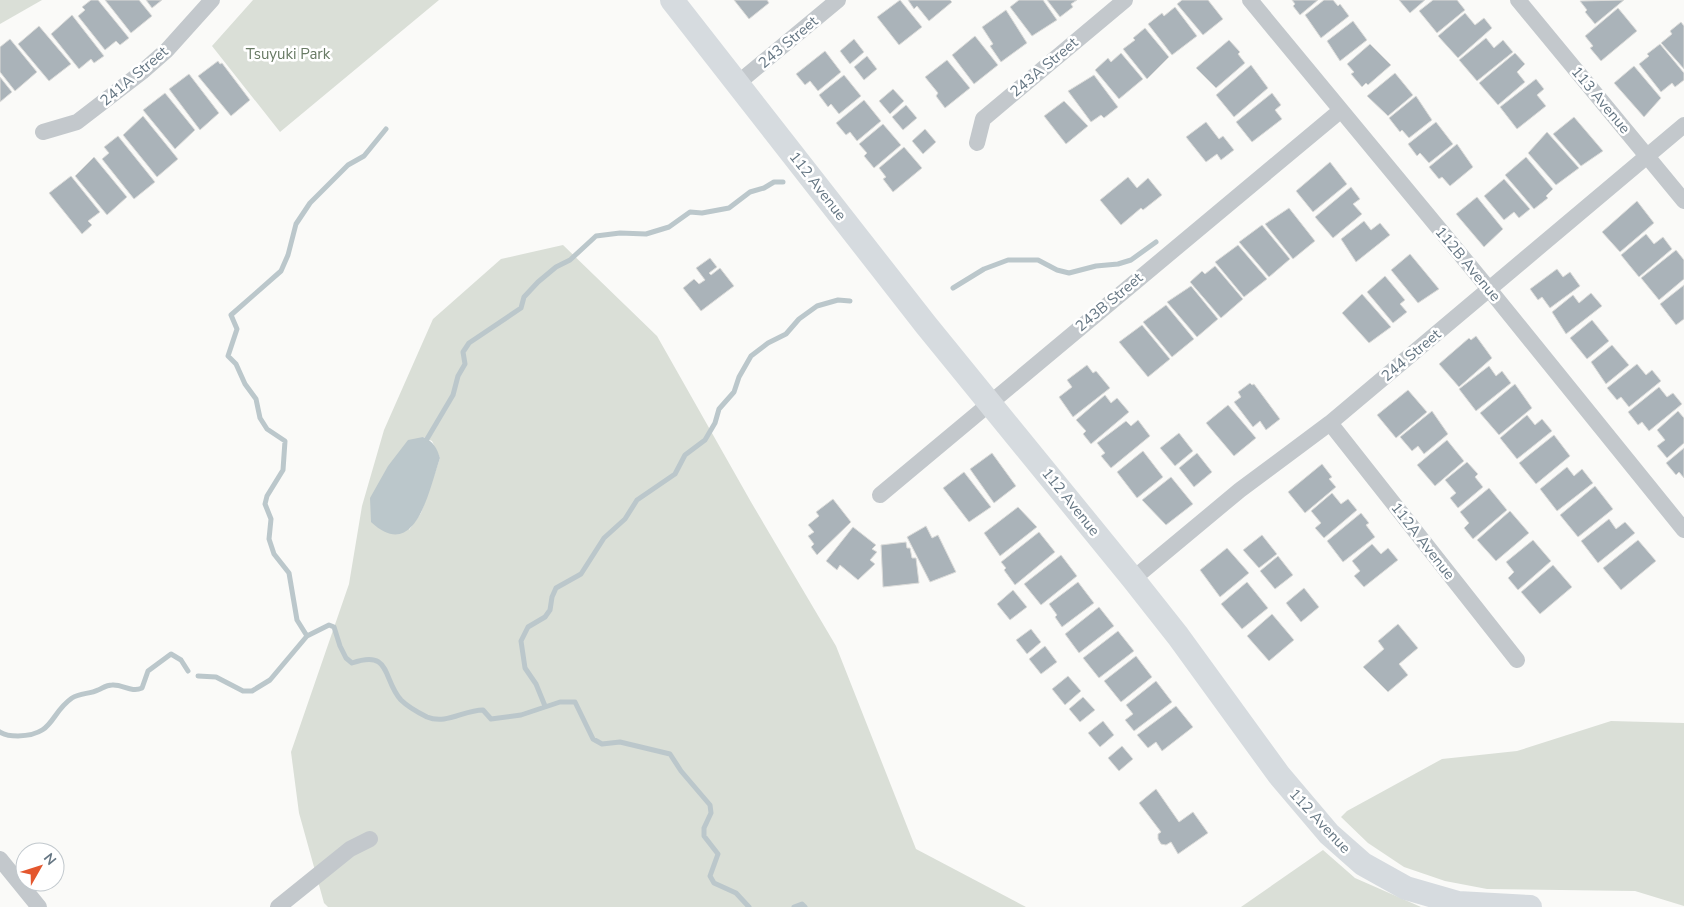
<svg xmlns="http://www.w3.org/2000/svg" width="1684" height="907" font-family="'Nunito Sans',sans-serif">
<rect width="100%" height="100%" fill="#fafaf8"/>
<path fill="#dadfd7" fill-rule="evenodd" d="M0,0H42L0,24Z
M253,0H439L280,132L212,46Z
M563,245L657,336L751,502L836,646L916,849L1026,907H328L324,903L299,813L291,752L349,584L362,506L384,430L433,319L501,259ZM423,437L432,441L440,458L421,513L409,530Z
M1611,721L1684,723V906L1635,891L1487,889L1445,881L1404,867L1368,843L1341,817L1347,811L1442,759L1517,751Z
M1323,850L1355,878L1421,907H1241Z"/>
<path fill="#bbc7cb" d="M423,437C433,441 437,448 440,458C429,489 416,564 371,522L370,498L388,466L408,440Z"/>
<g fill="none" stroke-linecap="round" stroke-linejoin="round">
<path stroke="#bbc7cb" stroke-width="5" d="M953,288L984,269L1008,260H1038L1057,270L1069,273L1096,266L1118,264L1131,260L1156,242
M427,439L453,395L458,376L465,364L463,352L469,343L521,308L524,297L538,282L556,267L570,260L596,236L620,233L646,234L669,227L690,212L702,213L729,208L750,192L764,188L774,182H783
M307,636L297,620L289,573L274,554L269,539L271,519L265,504L267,496L283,470L285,441L267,429L260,418L256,399L245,384L236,364L228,356L237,329L231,315L281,271L288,255L296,224L310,203L348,165L364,156L386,129
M198,676L216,677L243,691H252L270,680L307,636L329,625L334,627L340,646L346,658L352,663C392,649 382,679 401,700C407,706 419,713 427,717C446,725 464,710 483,710L491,719L521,715L560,702H575L593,739L602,744L620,742L670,754L681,771L710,805L711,813L704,828V836L718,854L710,876L714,883L736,893L749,907
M545,706L536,684L525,668L521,641L528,627L545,617L550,610L552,597L556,588L581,574L604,538L625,519L637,500L675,474L685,455L705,440L715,423L719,409L734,392L739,377L751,356L768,343L786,334L799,319L817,306L838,300L850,301
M0,732C6,736 12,736 18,736C55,735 49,714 72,698C80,693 90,694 98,690C103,688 106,685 112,685C123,684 131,693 142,688L148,671L171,654L181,660L188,671
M794,907L802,904L805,907"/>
</g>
<path fill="#aab3b9" stroke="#dcdcda" d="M91,0H98L129,38L120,45L116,41L105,50L78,16L85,10L82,7Z
M105,0H139L152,16L131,33Z
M146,0H162L152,8Z
M734,0H767L769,3L749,19Z
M900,0L922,27L899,45L877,17Z
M908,0H950L952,2L929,21L917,6L914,9Z
M1019,0H1043L1057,20L1032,36L1010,7Z
M1047,0H1077L1071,4L1073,7L1060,17Z
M1182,0H1208L1223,19L1203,35L1177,4Z
M1292,0H1318L1300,15L1293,6L1295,4Z
M1324,0H1333L1338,6L1340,4L1349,16L1321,38L1305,15Z
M1399,0H1425L1410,13Z
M1433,0H1457L1465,10L1437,33L1419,11Z
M1624,0L1595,24L1585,12L1587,10L1580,1Z
M1175,7L1197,36L1172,55L1148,24L1162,13L1164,16Z
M1618,8L1637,31L1601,61L1590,48L1593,46L1585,36Z
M1006,10L1027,43L1001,62L990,46L993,44L982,27Z
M1465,13L1475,25L1484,18L1492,28L1458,58L1438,36Z
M72,15L104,56L94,63L91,59L79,69L51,34Z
M1353,21L1367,40L1340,61L1327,41Z
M1681,22L1684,26V69L1661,43L1672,34L1670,31Z
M39,26L71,64L49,81L18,44Z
M1145,28L1169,57L1147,79L1123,49L1135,40L1133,38Z
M975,36L998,65L974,84L952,55Z
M1486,38L1494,48L1503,40L1513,52L1477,81L1459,60Z
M10,39L37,72L15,91L0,72V47Z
M854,39L864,52L850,64L840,51Z
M1229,40L1240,52L1238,54L1245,63L1216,88L1196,68Z
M1370,44L1391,65L1368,85L1366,83L1362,87L1351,74L1354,72L1347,64Z
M1660,44L1684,73V80L1675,87L1672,83L1661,92L1639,64L1649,56L1647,54Z
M825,51L841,72L818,91L810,81L805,85L796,74Z
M1121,53L1143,79L1119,99L1095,70L1108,58L1111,62Z
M1515,53L1525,64L1517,72L1525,82L1498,105L1479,83Z
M867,56L877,69L864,80L854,67Z
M947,60L970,88L945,108L936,96L938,93L925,77Z
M218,61L220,64L222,63L250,100L231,116L198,76Z
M1251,65L1268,88L1234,117L1216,95Z
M1634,66L1661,98L1644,117L1614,83Z
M1395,73L1413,95L1388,116L1367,96Z
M189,74L219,113L200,130L169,89Z
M844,75L861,96L839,114L831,104L828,107L819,95Z
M1094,75L1118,107L1104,118L1101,115L1091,122L1068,91Z
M0,77L12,92L0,102Z
M1536,79L1544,89L1537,95L1546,106L1517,129L1500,107Z
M893,89L904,101L890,114L879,101Z
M165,93L195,130L175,149L143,110Z
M1272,93L1281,105L1275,110L1282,119L1252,142L1236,122Z
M1416,96L1432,120L1409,138L1402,130L1400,132L1389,118Z
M864,100L881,121L857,141L850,132L846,135L836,123Z
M1064,101L1088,126L1066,144L1044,116Z
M906,105L917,118L903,130L892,117Z
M143,116L178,159L157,177L123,135Z
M1574,117L1603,151L1581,166L1553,134Z
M1206,122L1219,139L1223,136L1234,150L1221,160L1217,154L1206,162L1186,137Z
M1436,122L1453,144L1429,163L1420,153L1417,156L1408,144Z
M883,124L901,145L874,168L864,156L867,153L859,144Z
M925,129L936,142L923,154L912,141Z
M1547,132L1579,168L1556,185L1528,153Z
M118,136L155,182L134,199L102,159L109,153L104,147Z
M1457,144L1473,167L1450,186L1442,177L1439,179L1429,167Z
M904,147L922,168L893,192L883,179L886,177L879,168Z
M94,157L127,197L107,215L75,176Z
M1526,157L1553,189L1546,196L1548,198L1534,209L1505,175Z
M1330,162L1347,184L1313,212L1296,191Z
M71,176L100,212L88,221L92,225L82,234L49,193Z
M1128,177L1137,188L1148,178L1162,195L1143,210L1141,208L1121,225L1100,200Z
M1504,179L1530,209L1519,218L1514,212L1504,220L1484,196Z
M1351,187L1360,199L1353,204L1362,214L1333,238L1315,217Z
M1477,197L1503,229L1484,247L1456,214Z
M1637,201L1654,223L1620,252L1602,232Z
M1289,208L1315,241L1293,259L1265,224Z
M1364,221L1371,230L1380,223L1390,235L1356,262L1341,239Z
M1262,225L1290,259L1269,277L1239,242Z
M1646,234L1654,244L1663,237L1672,249L1639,277L1621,255Z
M1238,245L1267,279L1244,297L1215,262Z
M1676,250L1684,260V279L1659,300L1641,278Z
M1410,254L1439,289L1418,303L1391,270Z
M710,258L717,267L709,273L711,275L720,268L734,286L701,311L683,288L694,279L699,284L705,280L696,268Z
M1215,266L1243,299L1221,318L1190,282L1202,271L1205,274Z
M1557,269L1563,277L1570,272L1580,286L1550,308L1542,297L1538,300L1530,289Z
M1385,276L1405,300L1400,304L1407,312L1393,323L1367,292Z
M1684,285V319L1676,325L1660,304Z
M1191,286L1218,319L1197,337L1167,302Z
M1591,293L1602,306L1566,334L1552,312L1573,295L1579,303Z
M1362,294L1391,327L1369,343L1342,313Z
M1166,305L1194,339L1172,357L1143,322Z
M1592,320L1609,341L1587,359L1570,338Z
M1142,325L1170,359L1148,377L1119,342Z
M1476,336L1492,358L1459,387L1439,364L1469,338L1471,340Z
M1612,345L1629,365L1606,384L1591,362Z
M1637,364L1646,375L1652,370L1661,381L1629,407L1621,397L1617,400L1607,388Z
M1087,365L1093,373L1096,371L1110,388L1073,417L1059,397L1072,387L1067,380Z
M1489,366L1496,376L1502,371L1511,383L1476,411L1459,389Z
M1250,383L1252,385L1254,384L1280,419L1266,430L1260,421L1253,427L1234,402L1241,397L1238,392Z
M1515,384L1532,408L1499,435L1480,413Z
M1659,387L1667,397L1673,393L1682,404L1649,431L1642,422L1638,425L1628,412Z
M1408,390L1427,412L1396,438L1377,415Z
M1105,395L1111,403L1117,398L1129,412L1091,444L1083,434L1086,431L1076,420Z
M1228,405L1256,438L1234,456L1206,423Z
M1432,411L1448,434L1424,454L1418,446L1412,451L1400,437Z
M1678,411L1684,418V443L1667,458L1657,446L1665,440L1657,430Z
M1527,415L1535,425L1542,419L1552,431L1517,459L1500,438Z
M1138,420L1150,436L1111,468L1101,456L1105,453L1097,443L1126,421L1131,426Z
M1179,433L1193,451L1175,466L1160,448Z
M1554,435L1570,456L1536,484L1519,463Z
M1447,440L1464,461L1435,486L1417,465Z
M1684,448V478L1679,472L1676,475L1666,463Z
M1143,451L1163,477L1137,498L1117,472Z
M992,453L1016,486L994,503L970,469Z
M1197,453L1212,472L1194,487L1179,468Z
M1467,462L1478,474L1475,477L1483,487L1458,508L1450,498L1456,493L1445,480Z
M1322,464L1332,477L1329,479L1336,487L1305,513L1288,492Z
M1567,467L1574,476L1582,469L1593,483L1557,511L1540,489Z
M964,472L991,507L969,522L943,488Z
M1171,477L1193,504L1166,525L1142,500Z
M1595,486L1613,509L1578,537L1560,515Z
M1489,488L1507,510L1473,539L1464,528L1469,523L1460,512Z
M1332,493L1341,504L1348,499L1357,510L1324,538L1315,528L1321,523L1311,511Z
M833,499L851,522L817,555L811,547L814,544L808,536L814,532L808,525L819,516L816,512Z
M1018,507L1037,527L1000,556L984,533Z
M1510,511L1529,533L1496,561L1477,540Z
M1361,513L1369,523L1366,525L1375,537L1343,562L1327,541Z
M1609,519L1616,529L1625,522L1635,533L1598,563L1581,541Z
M926,526L932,538L938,535L956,572L930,582L907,537Z
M853,527L876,545L872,549L877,552L870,560L875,564L858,580L840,565L837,570L826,561Z
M1039,532L1055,552L1015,585L1004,570L1006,568L1001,562Z
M1262,535L1277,554L1259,568L1243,550Z
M1533,540L1551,561L1518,590L1508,578L1514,572L1506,562Z
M1638,540L1656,561L1621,590L1603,568Z
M906,542L907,548H910L912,558H916L919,583L883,587L881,545Z
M1372,544L1381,554L1388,548L1398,560L1364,587L1354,576L1360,571L1352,561Z
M1227,548L1249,573L1220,597L1200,570Z
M1061,555L1077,576L1041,605L1024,584Z
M1278,556L1293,575L1275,589L1260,571Z
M1553,565L1572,587L1540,614L1521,592Z
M1078,582L1094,603L1062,627L1055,617L1057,615L1049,604Z
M1247,582L1268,608L1242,629L1221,604Z
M1304,588L1319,607L1301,622L1286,603Z
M1013,590L1027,607L1010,620L997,604Z
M1099,607L1114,626L1079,653L1065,634Z
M1272,614L1294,640L1269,661L1247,636Z
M1398,624L1418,648L1399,664L1408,675L1388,692L1363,667L1384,649L1378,641Z
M1031,629L1041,642L1027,654L1016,640Z
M1118,631L1134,651L1099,678L1083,658Z
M1045,646L1057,662L1041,674L1029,659Z
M1136,656L1152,677L1121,702L1104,681Z
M1068,676L1081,691L1065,705L1052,689Z
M1156,681L1172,702L1134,731L1125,720L1133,714L1126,705Z
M1083,697L1095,710L1080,722L1069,709Z
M1176,706L1193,727L1162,751L1156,742L1148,748L1137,735Z
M1103,721L1114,735L1100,747L1088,733Z
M1122,746L1133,759L1119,771L1108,758Z
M1156,789L1179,822L1193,812L1208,833L1178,854L1171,842L1166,845L1161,844L1158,839V834L1161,832L1139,803Z"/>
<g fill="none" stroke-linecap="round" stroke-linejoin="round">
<path stroke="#c3c8cc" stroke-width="16" d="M1250,0L1489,289L1684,530
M1518,0L1684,201
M738,83L838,0
M43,132L77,122L142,72L167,50L212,0
M977,143L983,119L1125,0
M1330,423L1517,660
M880,495L1340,111
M1133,579L1240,490L1330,423L1684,125
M0,859L39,907
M278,907L350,849L370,839"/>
<path stroke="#d6dbdf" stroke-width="24" d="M672,0L926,325L1133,579L1178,636L1279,775L1329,834L1363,864L1406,888L1458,903L1530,907"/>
</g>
<g text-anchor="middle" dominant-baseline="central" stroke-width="5" stroke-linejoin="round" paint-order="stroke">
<g font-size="15" fill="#657683" stroke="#fff">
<text transform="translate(788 42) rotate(-40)">243 Street</text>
<text transform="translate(1044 67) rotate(-40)">243A Street</text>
<text transform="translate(134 76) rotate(-40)">241A Street</text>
<text transform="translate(1601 100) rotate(50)">113 Avenue</text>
<text transform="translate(818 186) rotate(52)">112 Avenue</text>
<text transform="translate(1468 264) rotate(50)">112B Avenue</text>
<text transform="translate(1109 302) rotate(-40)">243B Street</text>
<text transform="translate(1411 355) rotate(-40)">244 Street</text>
<text transform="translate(1071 502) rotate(51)">112 Avenue</text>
<text transform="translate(1423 541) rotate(52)">112A Avenue</text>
<text transform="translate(1320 821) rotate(47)">112 Avenue</text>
</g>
<g font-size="15" fill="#687a64" stroke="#fff">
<text x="288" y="54">Tsuyuki Park</text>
</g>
</g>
<g transform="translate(40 867) rotate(51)"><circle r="24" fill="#ffffff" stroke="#c1c8cd"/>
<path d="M0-4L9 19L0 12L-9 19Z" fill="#e4572e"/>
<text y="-8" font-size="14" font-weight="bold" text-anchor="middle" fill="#657683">N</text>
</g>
</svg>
